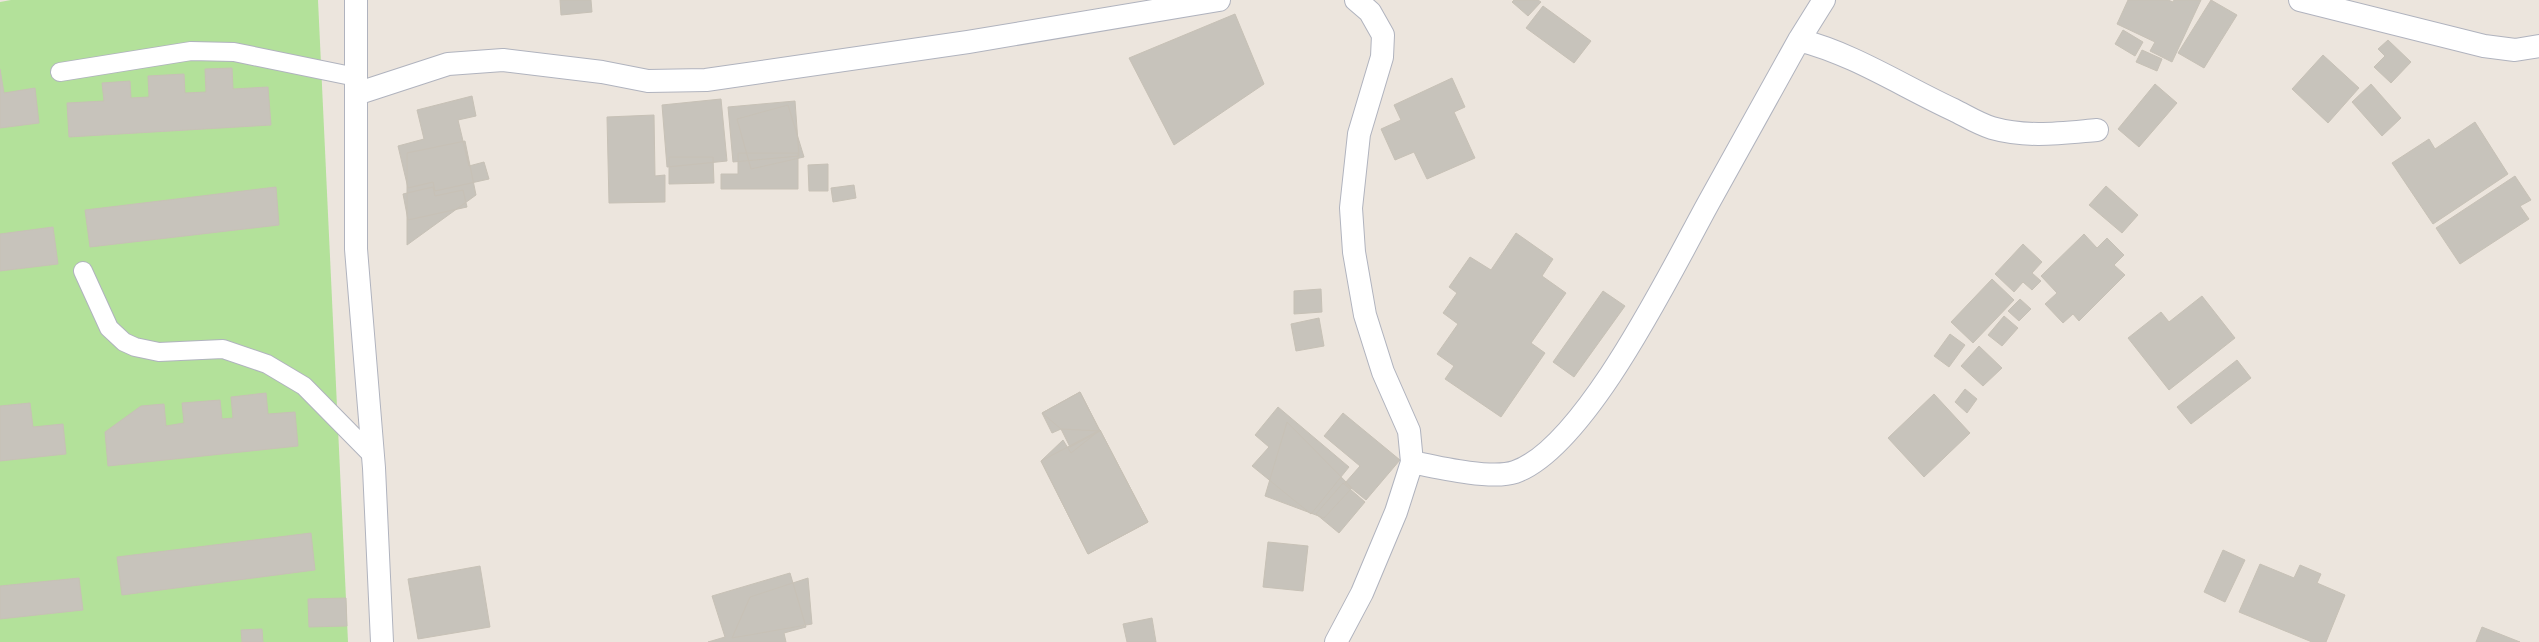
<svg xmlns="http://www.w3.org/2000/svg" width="2539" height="642" font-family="'Exo 2',sans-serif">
<rect width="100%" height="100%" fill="#ece5dd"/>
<path fill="#b3e19a" d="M11,0H318L348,642H0V2Z"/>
<path fill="#c7c3bb" stroke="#c7c1b6" d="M560,0H591L592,12L561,15Z
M1514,0H1538L1541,2L1528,16L1512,2Z
M2128,0H2168L2173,2L2174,0H2201L2172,62L2150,51L2155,42L2117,24Z
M2211,0L2237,15L2204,68L2178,53Z
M1543,6L1591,41L1574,63L1526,28Z
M1235,14L1264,84L1174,145L1129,58Z
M2123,30L2143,42L2135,56L2115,44Z
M2388,40L2411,62L2391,83L2374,67L2385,56L2378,49Z
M2142,50L2162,59L2157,71L2136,62Z
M2323,55L2359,88L2328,123L2292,89Z
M232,68L233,89L268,87L271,125L69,137L67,103L104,101L102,83L130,81L131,98L149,97L148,76L184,74L185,93L206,92L205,69Z
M0,69L4,93L35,88L39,123L0,128Z
M1452,78L1465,107L1454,112L1475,158L1427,179L1414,152L1395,160L1381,129L1401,120L1394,105Z
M2155,84L2177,103L2139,147L2118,129Z
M2371,84L2401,118L2382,136L2352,102Z
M472,96L476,116L458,120L469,166L484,162L489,179L435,191L433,182L408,188L398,146L424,139L417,110Z
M721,99L727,161L667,167L662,105Z
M795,101L799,156L733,162L728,107Z
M788,105L804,157L751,169L737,119Z
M654,115L655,176L665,175V202L609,203L607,117Z
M2475,122L2508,174L2433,224L2392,163L2429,139L2435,149Z
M465,141L476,195L407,245V153Z
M738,153H798V189H721V174H738Z
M669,157H713L714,183L669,184Z
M828,164V191H809L808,165Z
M2515,176L2531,200L2520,206L2529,219L2460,264L2436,228Z
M854,185L856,198L833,202L831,188Z
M2106,186L2138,215L2122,233L2089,205Z
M276,187L279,225L90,247L85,210Z
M433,187L435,196L463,190L467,207L408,220L403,194Z
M53,227L58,264L0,271V234Z
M1516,233L1553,259L1542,276L1566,293L1531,343L1545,353L1501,417L1445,379L1454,366L1437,354L1458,324L1443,313L1457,293L1449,287L1470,257L1491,270Z
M2084,234L2097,248L2107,238L2124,255L2114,265L2125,275L2079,321L2073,314L2063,323L2045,304L2057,293L2041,276Z
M2023,244L2042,262L2032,273L2041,281L2032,290L2023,282L2014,292L1995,274Z
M1992,279L2014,300L1973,343L1951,322Z
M1321,289L1322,312L1294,314V291Z
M1603,291L1625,306L1574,377L1553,362Z
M2202,296L2235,338L2169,390L2128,338L2161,312L2169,322Z
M2020,299L2031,309L2019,321L2008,311Z
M2004,316L2018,328L2002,346L1988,335Z
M1319,318L1324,346L1296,351L1291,324Z
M1950,334L1965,345L1949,367L1934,356Z
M1979,346L2002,368L1983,386L1961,366Z
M2237,360L2251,378L2191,424L2177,407Z
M1965,389L1977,399L1967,413L1955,402Z
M1080,392L1100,431L1070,447L1061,429L1052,433L1042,413Z
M1080,392L1100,431L1061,429L1042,413Z
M266,393L268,414L295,412L298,446L108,466L105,432L141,406L164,404L166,426L184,423L182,403L220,400L222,419L233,418L231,397Z
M1934,394L1970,433L1924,477L1888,438Z
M30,403L33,427L63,424L66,454L0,461V406Z
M1278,407L1349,467L1311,514L1252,466L1269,447L1255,435Z
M1343,413L1400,460L1366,500L1345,483L1360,466L1324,436Z
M1287,422L1352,488L1324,518L1265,496Z
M1100,430L1148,522L1088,554L1041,461L1063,440L1071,453Z
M1100,430L1148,522L1088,554L1041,461Z
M1343,483L1365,502L1339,533L1316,514Z
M311,533L315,570L122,595L117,557Z
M1268,542L1308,546L1303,591L1263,587Z
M2223,550L2245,560L2225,602L2204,592Z
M2260,564L2294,578L2300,565L2321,574L2317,583L2345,595L2326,642H2312L2239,612Z
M480,566L490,627L418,639L408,579Z
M790,573L806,627L784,633L786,642H708L725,637L712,596Z
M79,578L83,610L0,619V586Z
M808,578L812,624L732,638L750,597Z
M346,598L347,626L309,627L308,599Z
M1152,618L1156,642H1127L1123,624Z
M2482,627L2520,642H2476Z
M262,629L263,642H242L241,630Z"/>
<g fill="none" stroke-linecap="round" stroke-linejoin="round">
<g stroke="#b0b3be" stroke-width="20">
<path id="service" d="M60,72L191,51L234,52L356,77
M83,271L109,328L124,342L135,347L159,352L223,349L267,364L304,386L373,456"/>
</g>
<g stroke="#b0b3be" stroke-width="24">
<path id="minor" d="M356,0V249L374,468L382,642
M2300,0L2484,46L2515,50L2539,46
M1799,40C1854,54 1902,86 1954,110C1966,116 1979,124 1992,128C2027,138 2062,133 2097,130
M356,94L448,64L503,60L602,72L648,81L706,80L968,42L1219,0
M1412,462C1436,467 1491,480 1515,472C1586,447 1672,269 1709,202C1739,148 1769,94 1799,40L1824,0
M1336,642L1362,593L1396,512L1412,462L1409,431L1383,372L1365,315L1354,252L1351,208L1359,134L1382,57L1383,35L1370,12L1356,0"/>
</g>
<use href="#service" stroke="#fff" stroke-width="18"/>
<use href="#minor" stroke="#fff" stroke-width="22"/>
</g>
</svg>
